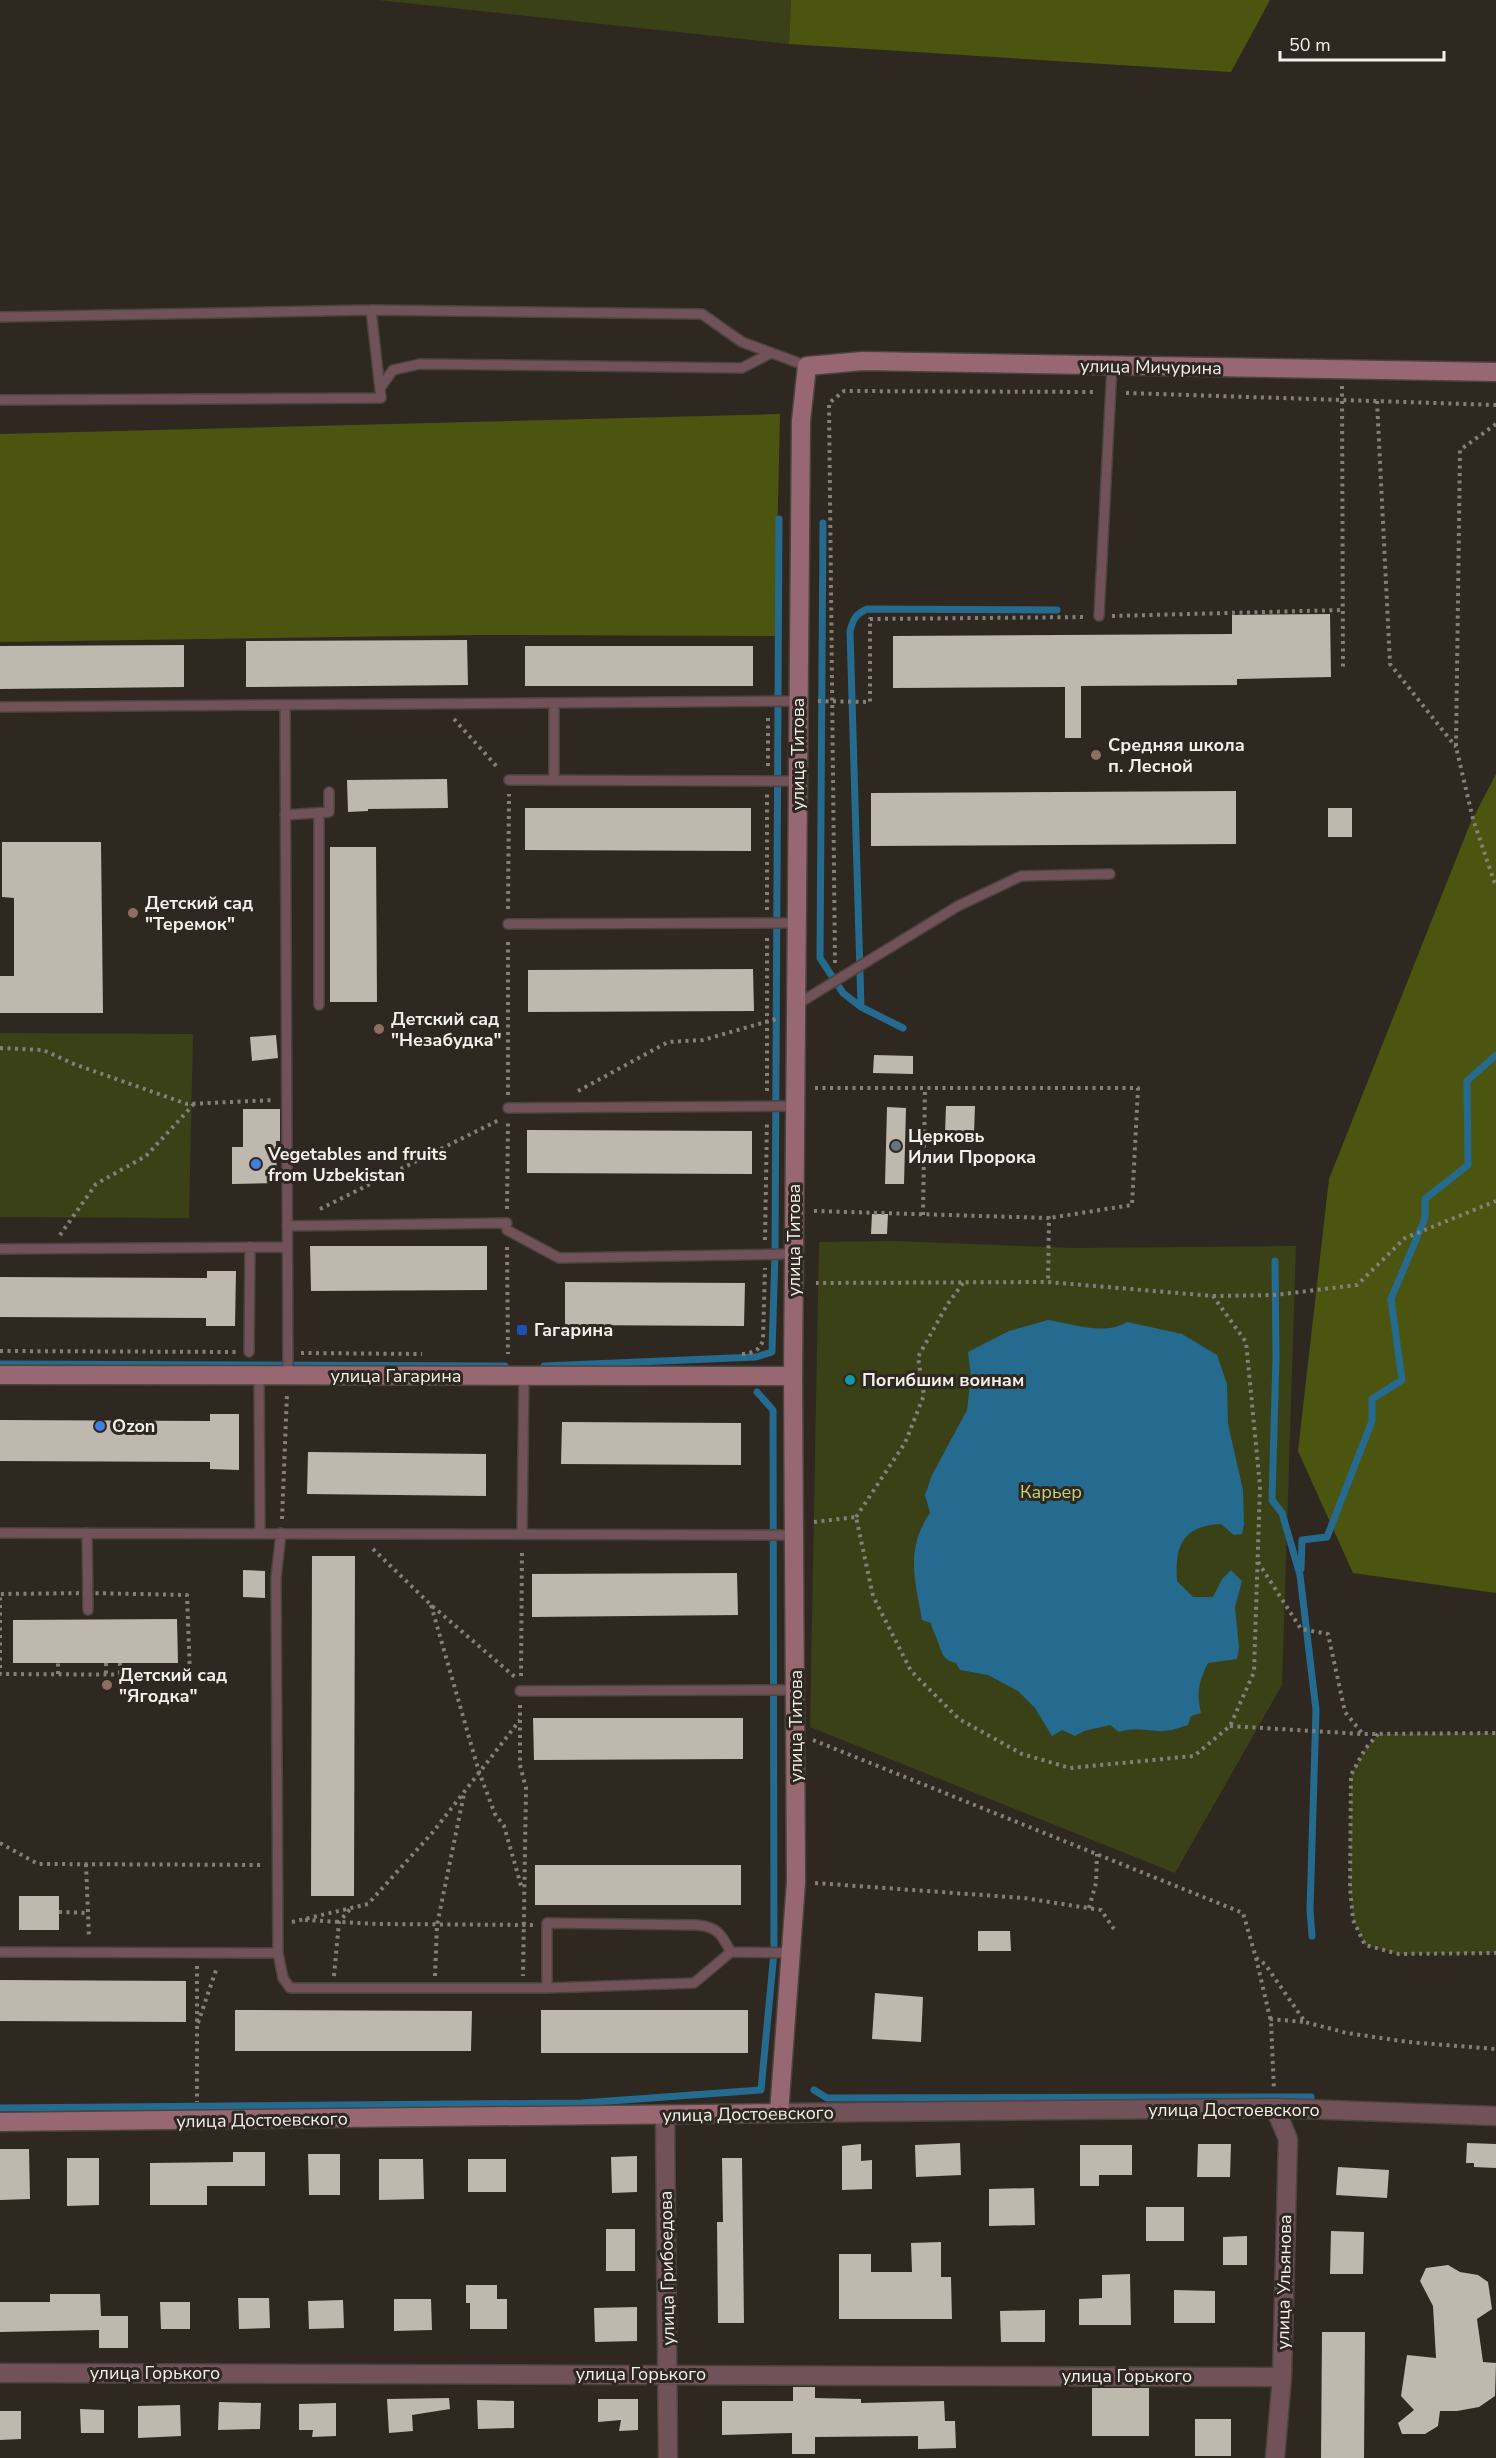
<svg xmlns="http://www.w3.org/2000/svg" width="1496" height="2458" font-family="'Nunito Sans',sans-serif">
<rect width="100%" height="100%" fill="#2e2821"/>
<path fill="#3a4117" d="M378,0H791L789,44Z
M0,1033L193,1034L189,1218L0,1217Z
M893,1241L1073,1248L1296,1246L1282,1685L1175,1873L810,1727L819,1242Z
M1496,1733V1953L1399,1954L1365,1945L1353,1920L1350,1888L1351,1775L1365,1749L1378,1734Z"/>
<path fill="#4c550f" d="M791,0H1270L1231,72L789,44Z
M780,414L775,636L478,635L0,642V434Z
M1496,774V1593L1353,1573L1298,1451L1329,1179L1470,824Z"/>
<path fill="#256a8f" d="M1048,1320C1074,1324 1104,1336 1127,1322L1182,1334L1217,1355L1227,1384L1228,1424L1243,1490L1244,1525L1242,1534L1234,1535L1221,1524C1182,1526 1175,1546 1177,1581L1193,1597H1213L1222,1579L1231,1570L1242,1581L1235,1607L1239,1648L1237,1659L1208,1663C1199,1681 1196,1693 1201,1713L1191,1716L1188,1725C1179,1728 1168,1732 1158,1731C1144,1730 1133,1727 1119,1732L1110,1725L1084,1731L1075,1736L1062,1730L1052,1736L1035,1708L1018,1691L988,1675L960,1670L956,1663C943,1660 942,1653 938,1642C936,1635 932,1630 931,1623L922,1620C915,1579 905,1550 930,1513L925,1495L932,1475L967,1410L971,1377L968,1352L1009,1331Z"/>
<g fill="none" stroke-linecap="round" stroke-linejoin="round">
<path stroke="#256a8f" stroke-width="7" d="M823,523L820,958L843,993L861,1007L903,1028
M861,1007L850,631C853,619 856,614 867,609L1057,610
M1275,1261L1276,1358L1272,1500L1282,1513L1300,1575L1316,1710L1310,1910L1312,1936
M0,1364L505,1366
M544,1366L756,1357L772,1352L775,1254L779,519
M1301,1569L1302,1540L1327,1537L1372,1421V1399L1402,1380L1391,1299L1425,1218V1199L1468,1165L1467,1081L1496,1055
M814,2090L827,2098L1311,2097
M0,2108L582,2103L761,2090L774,1952L773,1410L757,1392"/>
</g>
<path fill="#beb8ae" d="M1330,614L1331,677L1237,679V685L1081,686V738H1065V687L893,688V636L1232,634V615Z
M467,640L468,685L246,687V641Z
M184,645V687L0,689V646Z
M525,646H753V686H525Z
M447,779L448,808L368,809V811L348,812L347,780Z
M1236,791V844L871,846V793Z
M525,808H751V851L525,850Z
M1328,808H1352V837H1328Z
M2,842H101L103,1013H0V976H14V898L2,897Z
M330,847H376L377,1002H330Z
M753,969L754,1011L528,1012V970Z
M276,1035L278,1058L252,1061L250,1037Z
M874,1055L913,1056V1074L873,1073Z
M946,1106H975L974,1133H945Z
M887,1107L906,1108L904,1184H885Z
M243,1109H280V1141H276L277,1183L232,1184V1147H243Z
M527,1130L752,1131V1174L527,1173Z
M872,1214H888L887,1234H871Z
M310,1246H487V1290L311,1291Z
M207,1271H236L235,1326H206V1318L0,1317V1277L207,1278Z
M565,1282L745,1283L744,1326L565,1325Z
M210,1414H239V1470L210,1469V1462L0,1461V1420L210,1421Z
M562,1422L741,1423V1465L561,1464Z
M308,1452L486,1454V1496L307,1494Z
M312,1556H355L354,1896H311Z
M243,1570L265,1571V1598L243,1597Z
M737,1573L738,1615L532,1617V1574Z
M177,1619L178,1663H13V1620Z
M533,1718H743V1759L534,1760Z
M535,1865H741V1905H535Z
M19,1896H59V1930H19Z
M978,1931H1010L1011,1951H978Z
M0,1980L186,1981V2022L0,2021Z
M875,1993L923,1997L921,2042L872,2039Z
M235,2010L472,2011L471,2051H235Z
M541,2010H748V2053H541Z
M960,2143L961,2175L916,2177L915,2145Z
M1467,2143L1496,2144V2168L1474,2167V2163H1466Z
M861,2144V2161L872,2160V2189L842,2190V2146Z
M1198,2144H1231L1230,2177H1197Z
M1080,2145H1132V2175H1099V2186H1080Z
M0,2149H29L30,2199L0,2200Z
M233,2152H265V2186H207V2205H150V2163L233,2162Z
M308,2154H340V2195H309Z
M637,2156V2192L612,2193L611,2157Z
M67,2158H99V2205L67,2206Z
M722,2158H742L744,2323H718L717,2222H723Z
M379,2159H423L424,2199L379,2200Z
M468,2159H506V2192H468Z
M1338,2167L1389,2170L1387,2198L1336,2195Z
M1034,2188L1035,2225L989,2226V2189Z
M1146,2207H1184V2241H1146Z
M606,2229H635V2271H606Z
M1331,2231L1364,2232L1363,2274H1330Z
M1247,2236V2265H1223V2237Z
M941,2242V2277H951L952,2319H839V2254H871V2272H912L911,2243Z
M1448,2265L1460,2272L1478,2275L1488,2282L1492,2309L1477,2319L1483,2362L1496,2363L1495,2396L1479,2407L1457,2411H1440L1438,2426L1425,2434H1402L1398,2423L1414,2410L1401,2396L1407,2355L1436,2358L1433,2306L1420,2281L1426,2268Z
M1130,2274L1131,2325H1079V2299L1102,2298V2275Z
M466,2285H497V2299H507V2329H470V2303H466Z
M1174,2290L1215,2291V2323H1174Z
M50,2294H100L101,2316H128V2348H99V2330L0,2332V2302H50Z
M238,2298H269L270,2328L239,2329Z
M394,2299H431L432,2330L394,2331Z
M343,2300L344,2328L309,2329L308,2301Z
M160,2302H190V2329H161Z
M637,2307V2341L595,2342L594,2308Z
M1045,2310V2342H1001L1000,2311Z
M1322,2332H1365L1364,2458H1321Z
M793,2387H815V2398L861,2399V2403L944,2401L945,2421H955L956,2448L918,2449V2436L815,2437V2454H792V2433L722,2435V2401H793Z
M1092,2388H1149V2436H1092Z
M449,2398L450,2409L412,2415L413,2431L389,2433L387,2399Z
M598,2399H638V2430L619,2431L621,2420L598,2422Z
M477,2400L514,2401V2428L478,2429Z
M219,2402L261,2403L260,2429L218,2430Z
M336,2403V2436L312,2437L313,2430H299V2404Z
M180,2405L181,2436L138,2438V2406Z
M80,2409L104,2410V2433H81Z
M0,2411H21V2439L0,2440Z
M1195,2419H1231V2456H1195Z"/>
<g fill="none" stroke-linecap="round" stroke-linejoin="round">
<g stroke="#4a443d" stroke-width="12">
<path id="lane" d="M0,317L371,310L702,314L742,342L807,366
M380,388L393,370L420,364L742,368L771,353
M0,400L381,398L371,310
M1099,616L1112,366
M554,703V780
M285,705L288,1376
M0,707L799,701
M509,780L798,781
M319,813V1005
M285,815L329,812V792
M508,924L797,923
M796,1005L958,906L1021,876L1110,874
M508,1108L795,1106
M287,1226L507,1223
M507,1230L559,1258L794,1254
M0,1249L286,1247
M249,1352L250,1247
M259,1375L260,1533
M0,1533L794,1535
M87,1533L88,1610
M522,1534L524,1376
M520,1691L795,1690
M0,1952L278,1953L276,1578L281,1533
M278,1953L283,1978L290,1988H547L694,1983L731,1952L792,1953
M547,1988V1923L697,1925C718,1927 721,1934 731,1952"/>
</g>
<g stroke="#4a443d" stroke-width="21">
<path id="street" d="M1275,2108L1288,2139L1282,2377L1275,2458
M779,2113L1275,2108L1496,2116
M665,2115L668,2458
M0,2373L1282,2377"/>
</g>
<g stroke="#4a443d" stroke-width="21">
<path id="secondary" d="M0,1375L793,1376
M0,2122L779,2113L796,1882L793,1376L801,421L807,366L863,361L1496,372"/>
</g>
<path stroke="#837f79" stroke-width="4" stroke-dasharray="3 4.5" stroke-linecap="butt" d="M1342,386L1343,667
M1126,393L1496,405
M1377,401L1390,664L1456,747
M1496,424L1460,450L1456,747L1473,819L1496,887
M1112,616L1342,610
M818,701L870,702V619L1087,617
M454,719L499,769
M768,766V716
M508,909L509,794
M767,910V794
M767,938V1093
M835,963L829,403L844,391L1097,392
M0,1048L43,1050L74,1064L187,1104L274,1100
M815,1088H1138L1132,1205L1049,1218
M578,1091L668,1042L703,1040L776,1019
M508,1095V938
M320,1209L501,1119
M507,1209L508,1121
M814,1211L1049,1218L1048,1282
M923,1215L925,1088
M60,1235L96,1184L146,1156L194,1104
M765,1240L767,1121
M507,1247L508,1354
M1213,1296L1275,1295L1357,1285L1405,1238L1496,1201
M0,1351L236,1352
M301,1353L422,1354
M742,1354C752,1353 760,1351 763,1340L765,1268
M856,1517L905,1443L924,1395L918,1357L947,1305L963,1283
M282,1519L287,1394
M814,1522L856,1517L873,1596L911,1671L959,1719L1022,1754L1070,1768L1194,1756L1230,1726L1254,1672L1260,1486L1246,1342L1213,1296L1048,1282L816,1283
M373,1549L431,1605L515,1677
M1258,1562L1301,1629L1328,1634L1345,1712L1362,1733
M88,1593L187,1595L190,1675L0,1674V1594Z
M431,1605L479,1772L495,1814L504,1826L522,1889
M106,1663V1675
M120,1663V1675
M58,1674V1663
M521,1676L522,1549
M520,1705V1765L526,1788L523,1976
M1230,1726L1362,1734L1496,1733
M1378,1734L1365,1749L1351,1775L1350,1888L1353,1920L1365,1945L1399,1954L1496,1953
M813,1740L1243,1913L1256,1958L1271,2022L1274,2090
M0,1843L38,1864L264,1865
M86,1864L89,1938
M815,1883L1024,1898L1101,1910L1114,1929
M1089,1908L1096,1883L1097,1854
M59,1912L88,1913
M305,1920L377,1924L534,1925
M292,1922L368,1904L433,1832L520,1720
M1256,1958L1265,1964L1305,2022L1347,2033L1408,2042L1496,2049
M197,1966V2102
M334,1976L339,1922L351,1908
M435,1976L437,1925L464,1794
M1270,2019L1305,2022
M198,2023L217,1967"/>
<use href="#lane" stroke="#705258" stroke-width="9"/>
<use href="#street" stroke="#705258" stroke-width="18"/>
<use href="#secondary" stroke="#976872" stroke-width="18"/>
</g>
<g fill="#8d6e63" stroke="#2e2821" stroke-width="2">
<circle cx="1096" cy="755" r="6"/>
<circle cx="133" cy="913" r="6"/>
<circle cx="379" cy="1029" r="6"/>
<circle cx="107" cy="1685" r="6"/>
</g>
<circle fill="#6b7280" stroke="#2e2821" stroke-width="2" cx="896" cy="1146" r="6"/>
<g fill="#3f7fe0" stroke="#2e2821" stroke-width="2">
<circle cx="256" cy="1164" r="6"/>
<circle cx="100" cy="1426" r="6"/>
</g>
<rect fill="#1a4fb4" stroke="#2e2821" stroke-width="2" x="516" y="1324" width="12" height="12" rx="3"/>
<circle fill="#0f9aa8" stroke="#2e2821" stroke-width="2" cx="850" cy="1380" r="6"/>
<g text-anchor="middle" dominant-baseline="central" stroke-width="6" stroke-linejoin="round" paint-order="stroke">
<g font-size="18" fill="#f3f0eb" stroke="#2e2821">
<text transform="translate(1151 367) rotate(1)">улица Мичурина</text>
<text transform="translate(798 754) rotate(-90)">улица Титова</text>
<text transform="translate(794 1240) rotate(-90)">улица Титова</text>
<text x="396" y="1376">улица Гагарина</text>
<text transform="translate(796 1726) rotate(-90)">улица Титова</text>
<text x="1234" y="2110">улица Достоевского</text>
<text transform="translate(748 2114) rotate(-1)">улица Достоевского</text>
<text transform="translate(262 2120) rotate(-1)">улица Достоевского</text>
<text transform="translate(667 2268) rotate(-91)">улица Грибоедова</text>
<text transform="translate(1284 2282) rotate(-89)">улица Ульянова</text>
<text x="155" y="2373">улица Горького</text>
<text x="641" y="2374">улица Горького</text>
<text x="1127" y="2376">улица Горького</text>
</g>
<g font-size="18" font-weight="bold" fill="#f3f0eb" stroke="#2e2821" text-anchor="start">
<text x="1108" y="745">Средняя школа<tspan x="1108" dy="21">п. Лесной</tspan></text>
<text x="145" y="903">Детский сад<tspan x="145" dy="21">"Теремок"</tspan></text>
<text x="391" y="1019">Детский сад<tspan x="391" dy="21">"Незабудка"</tspan></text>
<text x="908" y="1136">Церковь<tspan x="908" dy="21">Илии Пророка</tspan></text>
<text x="268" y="1154">Vegetables and fruits<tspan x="268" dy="21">from Uzbekistan</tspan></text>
<text x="534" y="1330">Гагарина</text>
<text x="862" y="1380">Погибшим воинам</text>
<text x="112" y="1426">Ozon</text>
<text x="119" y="1675">Детский сад<tspan x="119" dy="21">"Ягодка"</tspan></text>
</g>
<g font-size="18" fill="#c5d476" stroke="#2e2821">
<text x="1051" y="1492">Карьер</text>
</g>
</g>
<path d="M1280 51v9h164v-9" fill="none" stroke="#f3f0eb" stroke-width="3"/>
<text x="1289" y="51" font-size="18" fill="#f3f0eb" stroke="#2e2821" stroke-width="4.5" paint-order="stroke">50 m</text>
</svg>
